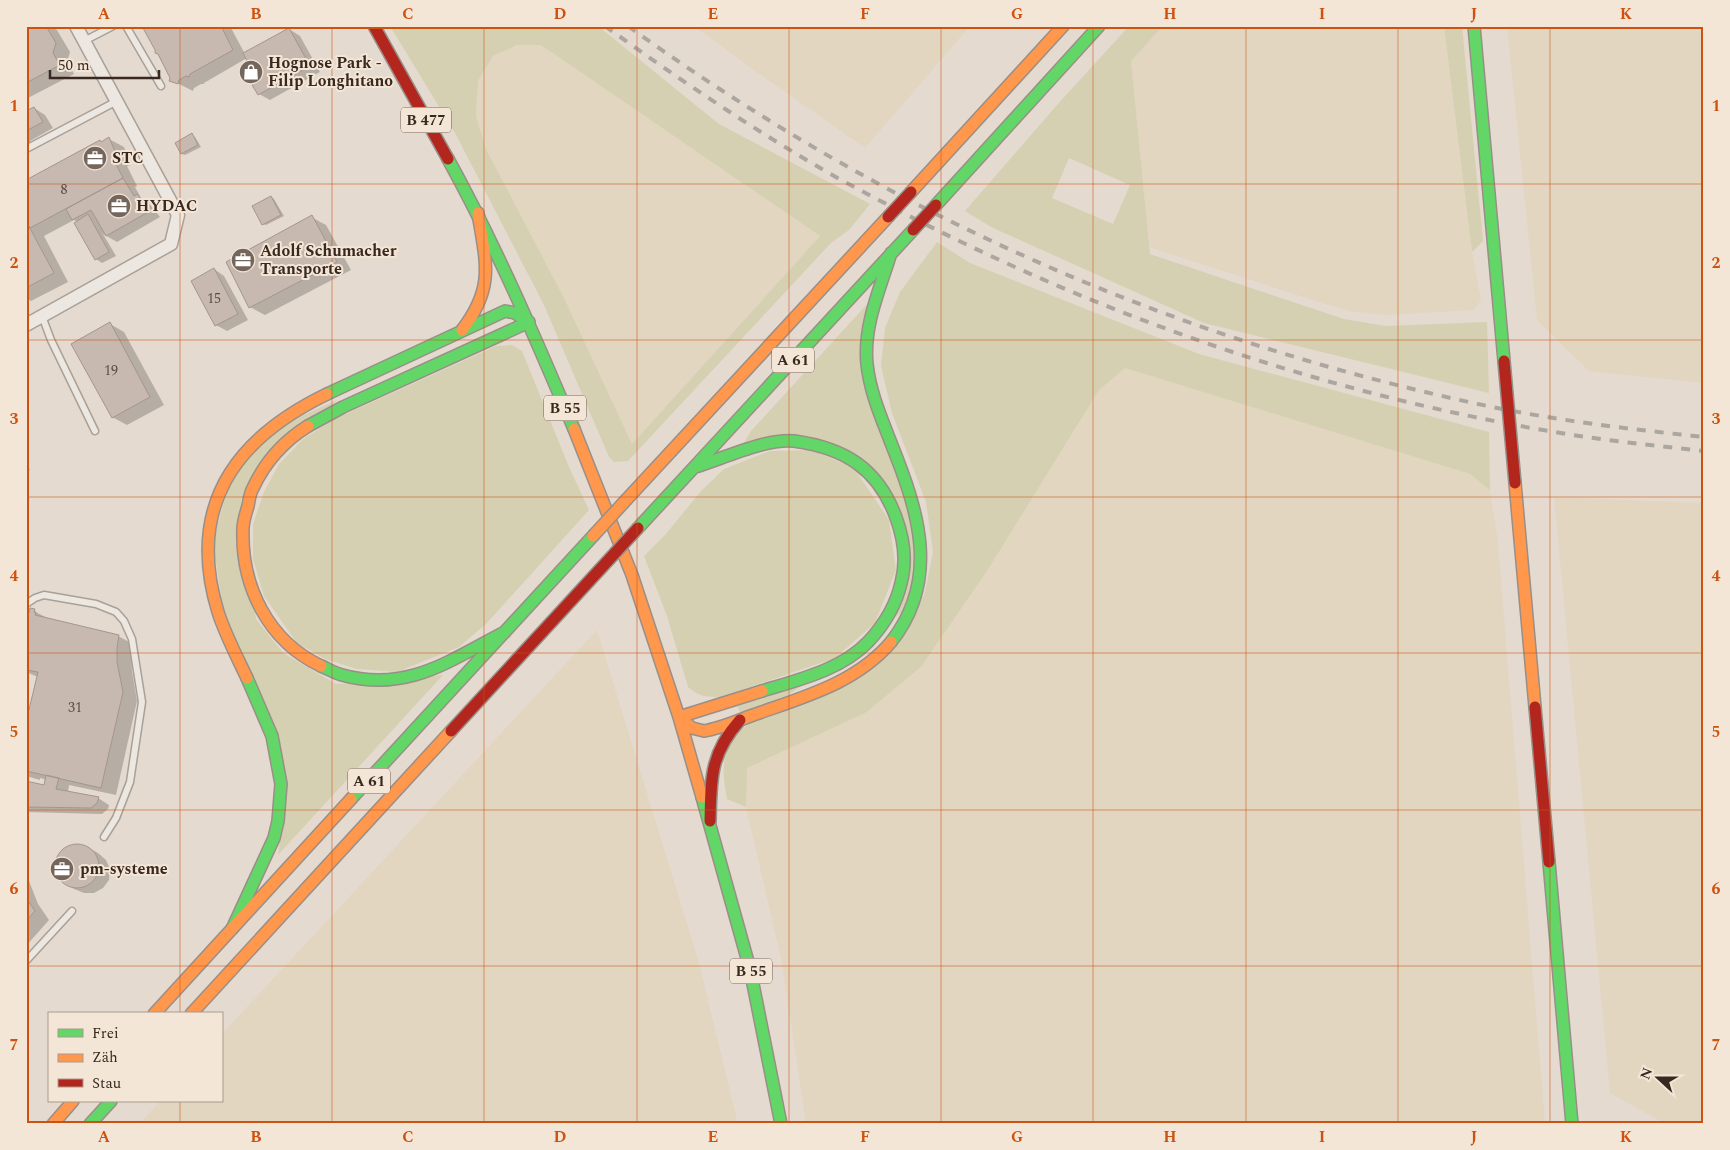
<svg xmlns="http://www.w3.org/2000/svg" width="1730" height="1150" font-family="Spectral,serif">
<rect width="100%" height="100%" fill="#e4dacf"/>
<path fill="#e2d6c0" d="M694,26H970L865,148L761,75Z
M1163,26H1444L1472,252L1481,300L1474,310L1385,315L1350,311L1322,303L1149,247L1131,61Z
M1507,26H1704V383L1589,371L1537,320Z
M517,45H541L820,236L632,444L564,298L486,149L476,116L478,81L493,56Z
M1125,368L1470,474L1490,490L1498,543L1545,1124H806L781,958L746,807V768L867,712L921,667L989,568L1099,390Z
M1554,497L1704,503V1124H1666L1610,1093Z
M597,630L699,963L738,1124H139L160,1101H221V1035Z"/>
<path fill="#d6d0b2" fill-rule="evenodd" d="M390,26H598L719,124L870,204L849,230L831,243L628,461L614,462L609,457L544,305L455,133ZM517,45H541L820,236L632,444L564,298L486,149L476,116L478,81L493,56Z
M1129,26H1163L1131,61L1150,254L1344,319L1386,326L1487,322L1489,393L1204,323L991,227L965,211L1057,105ZM1069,158L1130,185L1113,224L1052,198Z
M1444,26H1462L1483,241L1472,252Z
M937,242L970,263L1199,354L1489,432L1490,490L1470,474L1125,368L1099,390L989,568L921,667L867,712L747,768L746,807L727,799C722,773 721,757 735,734L924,596L933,552L926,502L892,413L881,366L885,328L900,292Z
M870,301C865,315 860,330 860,345C858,382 875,417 888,450C895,468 903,485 908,503C928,571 910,632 849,671C819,690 774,701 740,713L738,706C783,691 833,680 869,647C909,612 918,556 898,508C893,494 883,478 871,468C854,453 832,442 810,438C788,433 764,438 743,444L751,431Z
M512,345L522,351L569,467L589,510L486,624L459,647L397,672L357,669L325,659L297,643L264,596L253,559V524L264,492L279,464L303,439L335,419L496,346Z
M337,400L241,500L256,619L283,653L336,684L443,675L278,855L287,786L223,610L213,542L231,476L281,425Z
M812,450L854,468L889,520L896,570L875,623L835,658L721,697C707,697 699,697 688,687L667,616L644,556L665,535L701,491L724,469L770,451Z"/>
<path fill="#0003" d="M26,26H51L57,30L70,52L67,62L74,74L28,98L26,97Z
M142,26H230L245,54L289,29L300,36L320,72L270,100L259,94L260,83L247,58L204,83V84H201L194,88L193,91L171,80V78Z
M34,108L45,115L53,128L30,141L32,145L26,148V112Z
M192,135L195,137L201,147L185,155L182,154L176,143Z
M109,139L124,147L131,165L127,166L137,186L135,187L141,198L148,202L160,217L117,242L103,234L116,256L102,263L96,259L78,222L74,220L44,236L68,282L31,301L26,298V181L100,141L102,142Z
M271,197L274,199L284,216L266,225L263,224Z
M311,217L326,225L351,270L265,315L250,307Z
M214,269L224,276L248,320L227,331L216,325Z
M110,324L124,332L164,405L127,425L112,417Z
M26,463L30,470L26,472Z
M34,611L49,619L118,636L133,644L131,657L132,671L137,701L116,795L69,785L68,792L98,798L109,805L108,809L102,814L26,812V782L45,787L47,780L40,778V780L26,776V728L38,677L26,672V630Z
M76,844L86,846L98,853L106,860L110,869L109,880L103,888L94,893H84L74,889L63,882L57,874L55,864L59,854L66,847Z
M26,880L29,881L38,904L49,920L26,946Z"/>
<path fill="#c7b8b0" stroke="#a4968e" d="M26,26H46L56,43L53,53L60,65L26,83Z
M140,26H221L233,50L190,74L189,77L186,76L179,80L178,84L169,81L170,78L158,54L155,53V50L143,28Z
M289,28L310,66L258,95L252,85L258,82L243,53Z
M34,107L43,122L26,131V111Z
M192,133L198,145L181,154L175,143Z
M109,137L117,156L113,158L123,178L30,228L26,221V180L100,140L101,142Z
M123,178L134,196L137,194L150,211L106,236L91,210L72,220L66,209Z
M271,196L281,215L262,225L252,206Z
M88,214L109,252L95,260L74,223Z
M312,215L337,262L249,308L226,262Z
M26,221L54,273L26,288Z
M214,268L238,314L215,326L191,281Z
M110,322L150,397L112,418L71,344Z
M30,608L35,609L34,612H36L35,615L119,635L117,648V662L123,692L101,788L26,771V722L38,672L26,670V625Z
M46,775L59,778L56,789L99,797L97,803L91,808L26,807V781L44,785Z
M55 866a22 22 0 1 1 44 0a22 22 0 1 1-44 0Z
M26,898L35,911L26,921Z"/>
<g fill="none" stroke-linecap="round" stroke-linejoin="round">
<g stroke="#a9a098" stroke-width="9">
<path id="lane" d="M126,26L161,86
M84,41L113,26
M26,149L117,101
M42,316L51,340L95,431
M26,604L35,598L44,595L96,604L116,612L124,621L132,639L142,702L130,782L116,818L104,837
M26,961L72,911"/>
</g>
<g stroke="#a9a098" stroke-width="15">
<path id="street" d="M26,325L171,244L178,215L76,26"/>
</g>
<g stroke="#998f88" stroke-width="14">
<path id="fast" d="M1474,26L1504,361
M448,159C496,246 535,337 574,429
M936,205L1099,26
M891,253C880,289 863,326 867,364C870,392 881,417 891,443C918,510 941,579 891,642
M308,426L343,407L529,322L515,313L505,311L327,394
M695,467C722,459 766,438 794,441C816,444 839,450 858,464C891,488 912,543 901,583C896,605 884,625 868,642C841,670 798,680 762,691
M638,528L913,230
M321,666C328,669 335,673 342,675C408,693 450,660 505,632
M702,797L750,969L781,1124
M351,799L593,536
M1549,862L1572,1124
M232,929L274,838L278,821L281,784L272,736L247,678
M90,1124L111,1101"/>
</g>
<g stroke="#998f88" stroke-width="14">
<path id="slow" d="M911,192L1063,26
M462,330C495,287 486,263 478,213
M308,426C284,441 265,462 253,488C250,493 249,500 248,506C246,513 243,521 243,529C241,586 268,641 321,666
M574,429L632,575L679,717L702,797
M1515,483L1535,707
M627,499L888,217
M247,678C237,657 225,634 218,612C186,507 234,439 327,394
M762,691L679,717L692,728L704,731C722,728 741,719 759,713C807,696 857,682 891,642
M154,1014L351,799
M191,1014L451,731
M53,1124L73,1101"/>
</g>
<g stroke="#998f88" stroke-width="14">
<path id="jam" d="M374,26L448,159
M1535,707L1549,862
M451,731L615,553
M710,821C711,778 710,754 740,720"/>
</g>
<use href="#lane" stroke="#ece7e0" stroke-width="6"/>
<use href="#street" stroke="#ece7e0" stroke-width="12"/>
<use href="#fast" stroke="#63d668" stroke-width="11"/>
<use href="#slow" stroke="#ff974d" stroke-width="11"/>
<use href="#jam" stroke="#b3261e" stroke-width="11"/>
<path stroke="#aca6a1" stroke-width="4" stroke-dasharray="9 9" stroke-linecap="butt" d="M605,26C673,75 742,122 815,165C847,184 881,201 915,219C1111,319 1321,391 1537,429C1592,439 1648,445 1704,451
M628,26C887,213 1166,337 1478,404C1552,420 1628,429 1704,437"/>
<g stroke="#998f88" stroke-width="14" stroke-linecap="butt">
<path id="slow-bridge" d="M593,536L627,499"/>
</g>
<g stroke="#998f88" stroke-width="14" stroke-linecap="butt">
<path id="jam-bridge" d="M888,217L911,192
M913,230L936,205
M1504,361L1515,483
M615,553L638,528"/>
</g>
<use href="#slow-bridge" stroke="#ff974d" stroke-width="11"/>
<use href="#jam-bridge" stroke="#b3261e" stroke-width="11"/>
</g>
<path fill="none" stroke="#ce520f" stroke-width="1" stroke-opacity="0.55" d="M180,26V1014M332,26V1124M484,26V1124M637,26V1124M789,26V1124M941,26V1124M1093,26V1124M1246,26V1124M1398,26V1124M1550,26V1124M26,184H1704M26,340H1704M26,497H1704M26,653H1704M26,810H1704M26,966H1704M180,1101V1124"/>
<defs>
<g id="shop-disc" transform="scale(1.25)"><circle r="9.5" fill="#74665d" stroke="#f4e6d6"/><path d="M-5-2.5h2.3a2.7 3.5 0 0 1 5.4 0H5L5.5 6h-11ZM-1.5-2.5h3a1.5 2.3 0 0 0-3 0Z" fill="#fff"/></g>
<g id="office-disc" transform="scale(1.25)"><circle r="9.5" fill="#74665d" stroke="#f4e6d6"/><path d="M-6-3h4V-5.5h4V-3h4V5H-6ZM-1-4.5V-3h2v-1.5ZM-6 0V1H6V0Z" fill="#fff"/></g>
</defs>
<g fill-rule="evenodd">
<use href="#shop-disc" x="251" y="72"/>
<use href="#office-disc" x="95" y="158"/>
<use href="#office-disc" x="119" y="206"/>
<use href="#office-disc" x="243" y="260"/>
<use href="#office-disc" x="62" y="869"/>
</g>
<g text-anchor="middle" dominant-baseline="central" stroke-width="4" stroke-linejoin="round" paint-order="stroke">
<g font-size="14" fill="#5c4c44">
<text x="64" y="189">8</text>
<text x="214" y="298">15</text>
<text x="111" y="370">19</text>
<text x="75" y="707">31</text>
</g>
<g fill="#f4e6d6" stroke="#706157" stroke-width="1">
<rect x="401" y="107.5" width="50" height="25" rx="4"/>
<rect x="772" y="347.5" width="42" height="25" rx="4"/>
<rect x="544" y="395.5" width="42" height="25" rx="4"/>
<rect x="348" y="768.5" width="42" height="25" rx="4"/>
<rect x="730" y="958.5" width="42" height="25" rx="4"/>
</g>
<g font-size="15" font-weight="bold" fill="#382820">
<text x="426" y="120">B 477</text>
<text x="793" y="360">A 61</text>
<text x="565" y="408">B 55</text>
<text x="369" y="781">A 61</text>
<text x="751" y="971">B 55</text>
</g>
<g font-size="16" font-weight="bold" fill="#382820" stroke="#f4e6d6" text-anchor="start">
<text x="268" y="63">Hognose Park -<tspan x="268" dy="18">Filip Longhitano</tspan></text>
<text x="112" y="158">STC</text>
<text x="136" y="206">HYDAC</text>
<text x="260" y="251">Adolf Schumacher<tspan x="260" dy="18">Transporte</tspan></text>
<text x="80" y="869">pm-systeme</text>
</g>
</g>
<rect width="1730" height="1150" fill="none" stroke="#f4e6d6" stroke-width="55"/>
<rect x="48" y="1012" width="175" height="90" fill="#f4e6d6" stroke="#a99a8d"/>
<rect x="58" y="1029" width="25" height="8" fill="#63d668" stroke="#a99a8d"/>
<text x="92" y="1038" font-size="15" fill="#382820">Frei</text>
<rect x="58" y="1054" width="25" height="8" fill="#ff974d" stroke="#a99a8d"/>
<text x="92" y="1062" font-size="15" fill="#382820">Zäh</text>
<rect x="58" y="1079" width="25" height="8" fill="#b3261e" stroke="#a99a8d"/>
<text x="92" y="1088" font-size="15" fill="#382820">Stau</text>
<g transform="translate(1658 1078) rotate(291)" stroke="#f4e6d6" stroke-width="4" paint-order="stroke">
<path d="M0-4L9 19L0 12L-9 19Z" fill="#382820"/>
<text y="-8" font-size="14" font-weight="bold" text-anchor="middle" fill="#382820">N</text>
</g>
<path d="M50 70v8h109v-8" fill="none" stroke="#382820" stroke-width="2.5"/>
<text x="58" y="70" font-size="15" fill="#382820" stroke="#f4e6d6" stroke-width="4" paint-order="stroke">50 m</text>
<rect x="28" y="28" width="1674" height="1094" fill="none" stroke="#ce520f" stroke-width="2"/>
<g font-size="16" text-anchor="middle" font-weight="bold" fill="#ce520f">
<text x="104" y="19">A</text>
<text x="256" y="19">B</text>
<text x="408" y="19">C</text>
<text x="560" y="19">D</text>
<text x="713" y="19">E</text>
<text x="865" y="19">F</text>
<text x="1017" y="19">G</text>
<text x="1170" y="19">H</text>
<text x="1322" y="19">I</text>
<text x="1474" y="19">J</text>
<text x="1626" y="19">K</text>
<text x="14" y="111">1</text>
<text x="1716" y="111">1</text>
<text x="14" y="268">2</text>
<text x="1716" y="268">2</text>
<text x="14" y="424">3</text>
<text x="1716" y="424">3</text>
<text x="14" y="581">4</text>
<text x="1716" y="581">4</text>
<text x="14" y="737">5</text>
<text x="1716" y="737">5</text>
<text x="14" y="894">6</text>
<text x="1716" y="894">6</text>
<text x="14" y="1050">7</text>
<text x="1716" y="1050">7</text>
<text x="104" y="1142">A</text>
<text x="256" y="1142">B</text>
<text x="408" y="1142">C</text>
<text x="560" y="1142">D</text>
<text x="713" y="1142">E</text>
<text x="865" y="1142">F</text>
<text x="1017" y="1142">G</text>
<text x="1170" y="1142">H</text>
<text x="1322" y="1142">I</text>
<text x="1474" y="1142">J</text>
<text x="1626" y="1142">K</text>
</g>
</svg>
